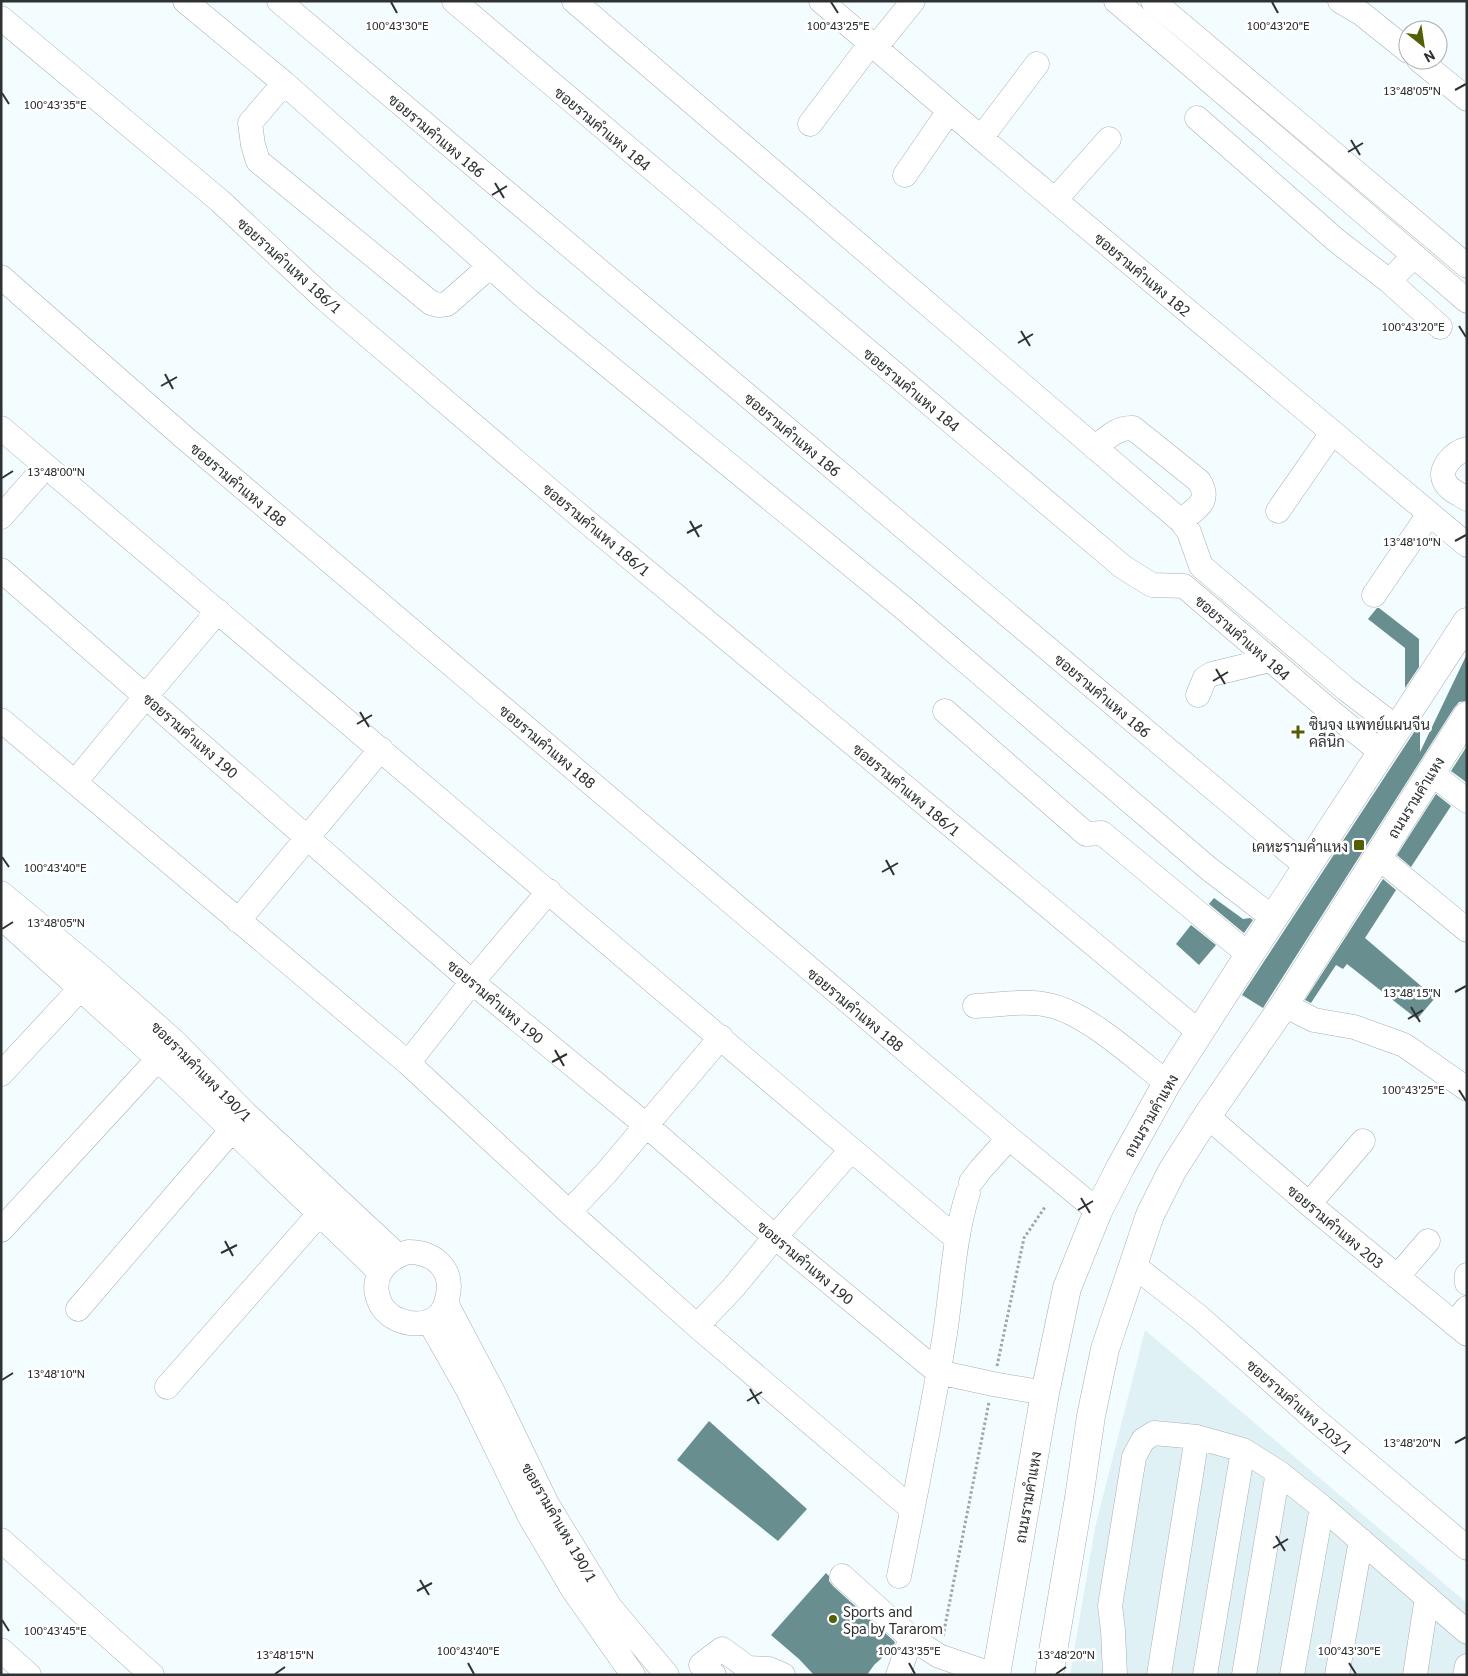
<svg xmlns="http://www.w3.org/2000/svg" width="1468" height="1676" font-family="Georgia,Sarabun,serif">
<rect width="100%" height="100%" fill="#f3fcff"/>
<path fill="#e0f1f6" d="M1145,1330L1467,1603V1675H1070L1095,1528Z"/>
<path fill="#688e90" d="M1377,608H1379L1419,639V667L1405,688V648L1368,619Z
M1467,654V701L1459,702L1454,708L1263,1008L1242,995L1420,723V752Z
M1467,746V781L1466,782L1451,771Z
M1436,794L1451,806L1411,867L1397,855Z
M1383,879L1396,890L1365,938L1435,998L1417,1019L1347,964L1343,969L1336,965L1311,1003L1305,1000Z
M1214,898L1243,919L1250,918L1253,920L1244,933L1209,904Z
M1191,925L1216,945L1199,965L1176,944Z
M709,1421L807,1509L778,1541L677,1460Z
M826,1573L829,1576V1581L833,1586L895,1642L893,1648L874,1665L867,1675H814L799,1659L771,1635Z"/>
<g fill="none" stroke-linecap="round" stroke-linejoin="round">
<g stroke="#a8afb2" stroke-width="25">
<path id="minor" d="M185,1L284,83L528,300L906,610L1208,868L1273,918
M279,1L1307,867
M454,1L1123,567L1152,585L1184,586L1329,710L1382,753
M574,1L1181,521L1189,532L1201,566L1346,689L1398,729
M821,1L981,138L1467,545
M1116,1L1467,301
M1153,1L1467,266
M1340,1L1362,14L1408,51
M1,18L220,201L325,299L574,511L1199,1032
M875,48L913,1
M1419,60L1467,99
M284,83L250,123L253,145L258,161L431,303L439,305L447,304L489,267
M1197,118L1337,241L1389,281L1414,256
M810,124L871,43
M981,138L1037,64
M905,175L949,111
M1055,200L1109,139
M1,277L186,439L1009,1138L1098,1211
M1389,281L1440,327
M1,428L957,1239
M1095,448C1107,438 1117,427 1133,428L1199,481C1212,502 1196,508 1181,521
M1467,449C1455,452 1437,468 1445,482C1449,490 1459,494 1467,499
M1278,511L1332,433
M1,517L46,466
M1,570L472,982L647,1126L775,1237L938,1372L993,1384L1045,1393
M1374,595L1429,514
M1198,695L1205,678L1212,674L1270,660
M945,711L1086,834L1102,833L1249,955
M1,720L408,1063L569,1212L697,1326L912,1509
M1430,772L1467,801
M75,782L146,696L218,611
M1378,857L1467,930
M1,893L96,972L174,1041L246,1114L397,1255
M1,917L158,1059L380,1272
M238,921L381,749
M1284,1005L1314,1020L1354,1027L1404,1045L1467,1089
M975,1006C999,1005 1025,1000 1048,1005C1086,1012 1136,1059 1167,1083
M408,1063L472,982L549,891
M1,1074L80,989
M1207,1116L1309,1204L1467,1334
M971,1182L981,1169L1009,1138
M1309,1204L1363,1141
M569,1212L606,1173L721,1037
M1,1230L158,1059
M408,1252C435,1252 455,1270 447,1299C446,1303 444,1309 441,1313C425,1331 392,1324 381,1305C368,1280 384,1259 408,1252Z
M1133,1265L1198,1316L1311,1416L1467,1548
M1467,1275V1283
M1397,1277L1428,1241
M446,1303L494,1394L547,1504L610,1607L667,1675
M78,1309L243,1117
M429,1321L467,1388L530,1517L572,1588L633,1675
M1454,1324L1467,1308
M697,1326L733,1288L775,1237L851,1150
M167,1387L320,1213
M1,1540L152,1675
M842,1576L911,1638
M899,1576C915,1497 931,1419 944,1340C952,1291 953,1240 968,1193
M1,1650L29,1675
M714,1675L701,1665L722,1649L748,1668L769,1669L783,1675
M898,1675L911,1638L939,1656L994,1675
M1115,1675L1113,1630L1110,1606L1134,1457L1143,1440L1154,1433L1197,1437L1243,1450L1278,1472L1322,1507L1467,1632
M1159,1675L1197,1437
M1205,1675L1243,1450
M1244,1675L1278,1472
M1292,1675L1322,1507
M1337,1675L1361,1540
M1415,1675L1427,1597
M1465,1675L1467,1666"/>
</g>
<g stroke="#a8afb2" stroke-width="29">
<path id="major" d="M996,1675L1045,1393L1067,1288L1098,1211L1120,1168L1167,1083L1249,955L1467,622
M1049,1675L1079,1498L1091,1416L1105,1349L1150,1215L1172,1171L1207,1116L1284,1005L1467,716"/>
</g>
<path stroke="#9fa6a8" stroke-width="3" stroke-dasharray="2.5 2.5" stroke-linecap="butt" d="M997,1366L1024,1238L1045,1207
M943,1636L989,1402"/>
<use href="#minor" stroke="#fff" stroke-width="24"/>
<use href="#major" stroke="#fff" stroke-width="28"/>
</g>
<path fill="none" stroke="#2f3233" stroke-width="2" d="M391,2L397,13M831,2L838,13M1272,2L1278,13M1455,90L1466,84M2,93L9,104M1351,140L1360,155M1348,152L1363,143M495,183L504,198M492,195L507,186M1459,326L1466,337M1021,331L1030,346M1018,343L1033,334M165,374L173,389M161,386L177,377M2,478L13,471M690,521L699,537M687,533L702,525M1455,541L1466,535M1216,669L1225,684M1213,681L1228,672M360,712L369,727M357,724L372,715M2,857L9,867M886,860L894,875M882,872L898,863M2,929L13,922M1455,992L1466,986M1411,1007L1420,1022M1408,1019L1423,1010M555,1050L564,1066M552,1062L567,1054M1459,1090L1466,1101M1081,1198L1090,1213M1078,1210L1093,1201M225,1241L233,1256M221,1253L237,1245M2,1380L13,1373M750,1389L759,1404M747,1401L762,1392M1455,1443L1466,1437M1276,1536L1285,1551M1273,1548L1288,1539M420,1580L429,1595M417,1591L432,1583M2,1620L9,1631M468,1663L474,1674M909,1663L915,1674M1349,1663L1356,1674M275,1674L285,1667M1056,1674L1066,1667"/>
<g fill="#535f00" stroke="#fff" stroke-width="2">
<path d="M1295.5 724.5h5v5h5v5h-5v5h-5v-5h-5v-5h5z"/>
<rect x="1353" y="839" width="12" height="12" rx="2.5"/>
<circle cx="833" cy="1619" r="5"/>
</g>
<g text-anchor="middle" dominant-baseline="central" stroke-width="5" stroke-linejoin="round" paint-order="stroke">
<g font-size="15" fill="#2f3233" stroke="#fff">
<text transform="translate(603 128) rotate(40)">ซอยรามคำแหง 184</text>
<text transform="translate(437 135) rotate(40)">ซอยรามคำแหง 186</text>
<text transform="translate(290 265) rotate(42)">ซอยรามคำแหง 186/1</text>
<text transform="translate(1143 274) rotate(40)">ซอยรามคำแหง 182</text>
<text transform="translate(912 389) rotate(40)">ซอยรามคำแหง 184</text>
<text transform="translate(793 434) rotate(40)">ซอยรามคำแหง 186</text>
<text transform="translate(239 484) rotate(40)">ซอยรามคำแหง 188</text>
<text transform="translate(597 529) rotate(40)">ซอยรามคำแหง 186/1</text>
<text transform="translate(1243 637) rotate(41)">ซอยรามคำแหง 184</text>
<text transform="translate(1103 695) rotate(40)">ซอยรามคำแหง 186</text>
<text transform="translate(191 735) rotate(41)">ซอยรามคำแหง 190</text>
<text transform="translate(548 746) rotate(40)">ซอยรามคำแหง 188</text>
<text transform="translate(907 789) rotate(40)">ซอยรามคำแหง 186/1</text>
<text transform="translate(1415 797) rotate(-58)">ถนนรามคำแหง</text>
<text transform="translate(496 1001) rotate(40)">ซอยรามคำแหง 190</text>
<text transform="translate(856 1009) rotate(40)">ซอยรามคำแหง 188</text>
<text transform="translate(202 1071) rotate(45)">ซอยรามคำแหง 190/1</text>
<text transform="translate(1150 1115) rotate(-60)">ถนนรามคำแหง</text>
<text transform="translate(1336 1226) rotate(40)">ซอยรามคำแหง 203</text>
<text transform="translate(806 1262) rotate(40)">ซอยรามคำแหง 190</text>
<text transform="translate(1300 1406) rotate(41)">ซอยรามคำแหง 203/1</text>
<text transform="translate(1027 1497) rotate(-80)">ถนนรามคำแหง</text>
<text transform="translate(560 1522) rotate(60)">ซอยรามคำแหง 190/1</text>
</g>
<g font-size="15" fill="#2f3233" stroke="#fff" text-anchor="start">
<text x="1309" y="723">ซินจง แพทย์แผนจีน<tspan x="1309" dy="17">คลีนิก</tspan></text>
<text x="1348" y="845" text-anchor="end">เคหะรามคำแหง</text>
<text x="843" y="1610">Sports and<tspan x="843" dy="17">Spa by Tararom</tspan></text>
</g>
</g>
<g font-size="12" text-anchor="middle" fill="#2f3233" stroke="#fff" stroke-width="5" stroke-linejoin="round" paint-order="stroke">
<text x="397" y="30">100°43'30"E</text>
<text x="838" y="30">100°43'25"E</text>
<text x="1278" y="30">100°43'20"E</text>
<text x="1412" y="95">13°48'05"N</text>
<text x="55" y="109">100°43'35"E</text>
<text x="1413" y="331">100°43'20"E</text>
<text x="56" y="476">13°48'00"N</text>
<text x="1412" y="546">13°48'10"N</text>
<text x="55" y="872">100°43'40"E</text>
<text x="56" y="927">13°48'05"N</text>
<text x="1412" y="997">13°48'15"N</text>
<text x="1413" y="1094">100°43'25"E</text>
<text x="56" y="1378">13°48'10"N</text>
<text x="1412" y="1447">13°48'20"N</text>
<text x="55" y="1635">100°43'45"E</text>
<text x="468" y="1655">100°43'40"E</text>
<text x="909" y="1655">100°43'35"E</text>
<text x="1349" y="1655">100°43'30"E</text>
<text x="285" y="1659">13°48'15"N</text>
<text x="1066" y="1659">13°48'20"N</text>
</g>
<rect width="1468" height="1676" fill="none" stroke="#2f3233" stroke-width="5"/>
<g transform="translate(1423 45) rotate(150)"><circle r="24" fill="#ffffff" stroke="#acadad"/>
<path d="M0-4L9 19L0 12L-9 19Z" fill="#535f00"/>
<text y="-8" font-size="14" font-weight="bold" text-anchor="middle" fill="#2f3233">N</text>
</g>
</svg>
